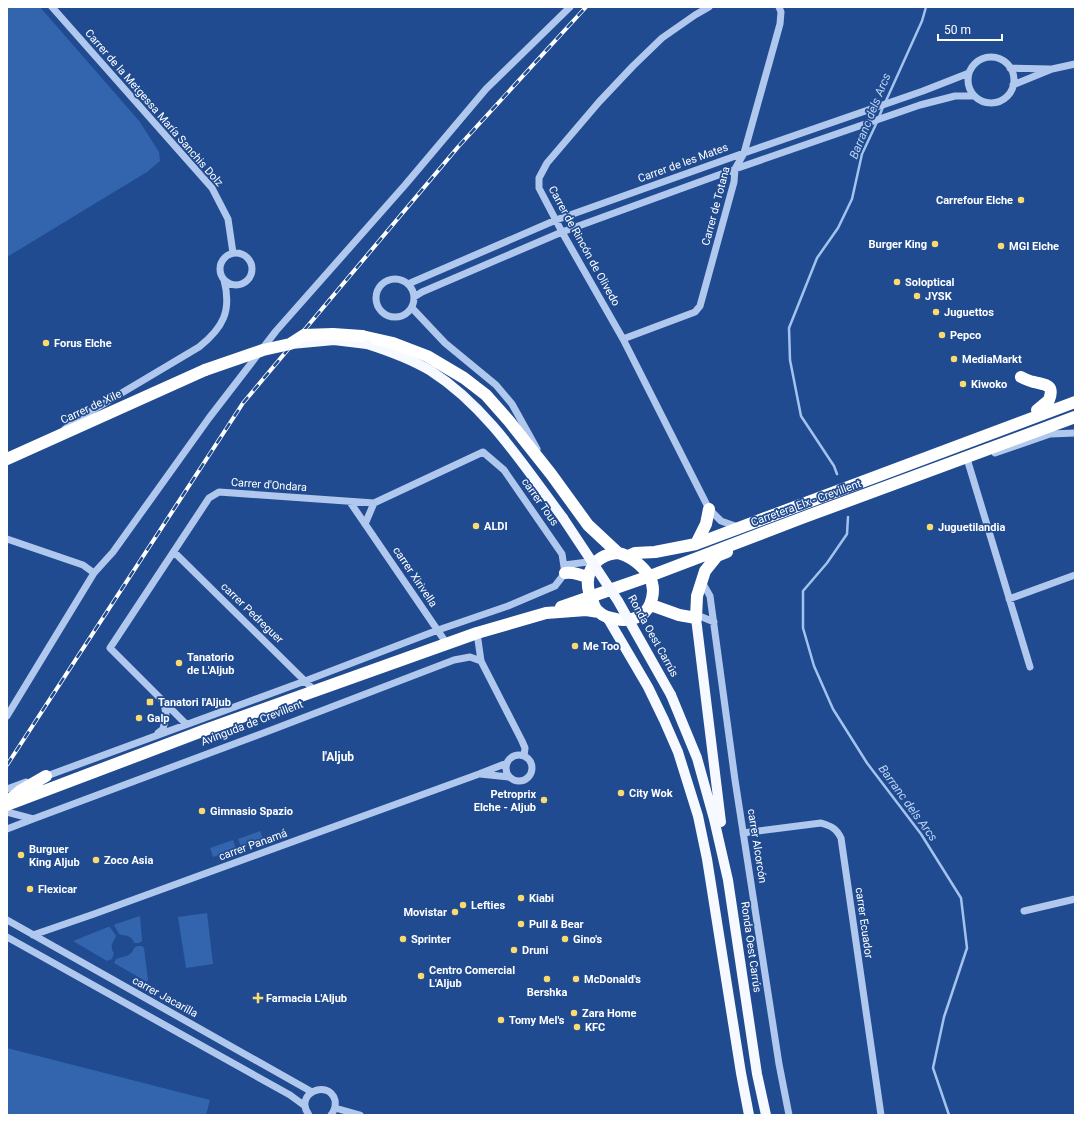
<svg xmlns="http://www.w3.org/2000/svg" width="1082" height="1122" font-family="Roboto,sans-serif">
<rect width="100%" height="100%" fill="#204b90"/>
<path fill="#3364ae" d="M7,7H40L140,122L159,152L160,161L147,172L7,257Z
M260,831L263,839L241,847L238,839Z
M233,840L236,849L213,857L210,848Z
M207,913L213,964L186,968L178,917Z
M140,916L142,941L139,943H134C132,935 125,936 119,934L114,925L116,924Z
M108,927H110L116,936C113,943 109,946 114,953L112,959L107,961L73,941Z
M137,946H142L144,948L148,980L147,982L114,963L116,959C124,956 131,957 134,948Z
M7,1048L210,1100L206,1115H7Z"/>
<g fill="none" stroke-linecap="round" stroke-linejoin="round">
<path stroke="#a3c3ee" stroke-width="2.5" d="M885,103L922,21L926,7
M879,117L883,107
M837,474L834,466L801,416L790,360L789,328L817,258L838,228L852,199L862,154L877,122
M848,517L847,534L827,563L803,591V628L814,666L833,709L867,763L921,834L961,898L967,948L944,1017L933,1068L949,1115"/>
<path stroke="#b0c8ed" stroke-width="7" d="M52,7L212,188L228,219L233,253
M709,7L695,15L662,38L633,66L599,102L547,163L539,178V188L562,232L623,339L709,509L721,521L738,527
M968 80a23 23 0 1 1 46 0a23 23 0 1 1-46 0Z
M1010,68L1050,69
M1013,85L1052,69L1075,64
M220 269a16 16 0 1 1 32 0a16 16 0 1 1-32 0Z
M376 298a19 19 0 1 1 38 0a19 19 0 1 1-38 0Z
M408,284L556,220L744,153L923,91L969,73
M414,297L422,292L562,232L735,169L920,105L955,96H974
M412,308L445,343L496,385L512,404L537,449
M623,339L695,312L700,306L734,182L735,169L744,153L780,24L781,12L779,7
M65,429L78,419L199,347C223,328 232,311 224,280
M995,453L1050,434L1075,433
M968,462L1030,667
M350,502L447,644
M365,524L374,503
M7,539L83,565L94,573L7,716
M174,552L315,691
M564,565L596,561
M94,573L113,552L209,418L276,331L405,185L486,89L570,7
M702,582L710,596L735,780L779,1064L789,1115
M1009,599L1075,575
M696,618L702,617L714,622
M477,633L481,661L522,741L525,748L524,756
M158,733L163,729L166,715L164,702
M506 768a13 13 0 1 1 26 0a13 13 0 1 1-26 0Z
M480,774L509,777
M44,777L305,681L438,630L508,606L555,586L565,573L562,554L504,470L483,452L374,503L219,492L209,498L110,648L186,724
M7,789L26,782
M7,812L33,819L274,729L454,660L470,657L481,661
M7,829L33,819
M743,833L821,823C831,826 836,828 841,838L881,1115
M1024,911L1075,899
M7,920L312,1092
M33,935L94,914L479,774L507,763
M7,937L290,1095L305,1106
M335,1108L360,1115
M309,1115C293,1094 328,1078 335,1100C336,1106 335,1110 331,1115"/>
<path stroke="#f6f9ff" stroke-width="10" d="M367,344C389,351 411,359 431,371C487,407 524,466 563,518
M607,617L648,687L664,720L678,752L698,816L707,859L741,1073L749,1115
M696,618L721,822
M671,695L697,758L714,819L728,880L757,1074L766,1115"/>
<path stroke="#fff" stroke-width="12" d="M362,336L393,343L427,356L464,378L486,395L509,421L551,474L588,525L618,553
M1021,377C1025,379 1029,381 1034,382C1045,385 1055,384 1049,400L1037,410
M7,459L205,370
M696,544L706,524L709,509
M618,553C629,555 643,566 649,576C657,589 652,609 640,616C632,620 624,621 616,619C610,618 604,617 599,612C596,610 594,606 593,602C581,579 591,555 618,553Z
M628,556L635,553L655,552L696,544L1075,402
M565,573C574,572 580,574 588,578
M651,605L679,615L696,618L697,596L705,571L717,556L727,552
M561,607L650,576L802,518L1075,417
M8,801L20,791L46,776
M7,805L205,730L477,633L546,613L586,610L599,612"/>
<g stroke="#fff" stroke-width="4">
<path id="rail" d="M7,765L243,403L458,147L586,7"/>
</g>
<use href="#rail" stroke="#204b90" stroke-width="2.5" stroke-dasharray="8" stroke-linecap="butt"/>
<path stroke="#f6f9ff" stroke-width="10" d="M291,344L334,340L367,344
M563,518L618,601L671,695"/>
<path stroke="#fff" stroke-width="12" d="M205,370L263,350L290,344L304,335L333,334L362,336"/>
</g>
<g fill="#fbda70" stroke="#204b90" stroke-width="1.5">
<circle cx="1021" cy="200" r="4"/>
<circle cx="935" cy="244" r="4"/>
<circle cx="1001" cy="246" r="4"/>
<circle cx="897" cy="282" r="4"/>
<circle cx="917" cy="296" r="4"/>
<circle cx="936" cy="312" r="4"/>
<circle cx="942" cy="335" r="4"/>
<circle cx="46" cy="343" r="4"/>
<circle cx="954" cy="359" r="4"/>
<circle cx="963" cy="384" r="4"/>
<circle cx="476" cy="526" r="4"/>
<circle cx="930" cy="527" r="4"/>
<circle cx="575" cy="646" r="4"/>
<circle cx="179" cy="663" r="4"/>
<rect x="146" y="698" width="8" height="8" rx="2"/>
<circle cx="139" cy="718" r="4"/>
<circle cx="621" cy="793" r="4"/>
<circle cx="544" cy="800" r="4"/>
<circle cx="202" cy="811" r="4"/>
<circle cx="21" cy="855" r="4"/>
<circle cx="96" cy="860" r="4"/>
<circle cx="30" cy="889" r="4"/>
<circle cx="521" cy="898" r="4"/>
<circle cx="463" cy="905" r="4"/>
<circle cx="455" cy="912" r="4"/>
<circle cx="521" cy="924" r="4"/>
<circle cx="403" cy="939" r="4"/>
<circle cx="565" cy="939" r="4"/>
<circle cx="514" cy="950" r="4"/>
<circle cx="421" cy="976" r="4"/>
<circle cx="547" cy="979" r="4"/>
<circle cx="576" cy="979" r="4"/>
<path d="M256 992h4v4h4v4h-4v4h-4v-4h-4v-4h4z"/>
<circle cx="574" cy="1013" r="4"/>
<circle cx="501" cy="1020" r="4"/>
<circle cx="577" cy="1027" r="4"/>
</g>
<g text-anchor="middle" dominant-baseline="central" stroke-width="3.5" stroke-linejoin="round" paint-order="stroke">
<g font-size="11" fill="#fff" stroke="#204b90">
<text transform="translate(154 108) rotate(49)">Carrer de la Metgessa María Sanchis Dolz</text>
<text transform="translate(683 163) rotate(-20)">Carrer de les Mates</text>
<text transform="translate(716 206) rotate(-75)">Carrer de Totana</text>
<text transform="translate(584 246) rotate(61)">Carrer de Rincón de Olivedo</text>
<text transform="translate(91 407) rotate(-25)">Carrer de Xile</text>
<text transform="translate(269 485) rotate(4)">Carrer d'Ondara</text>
<text transform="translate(540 502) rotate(55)">carrer Tous</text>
<text transform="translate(806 503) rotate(-20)">Carretera Elx - Crevillent</text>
<text transform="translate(415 577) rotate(56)">carrer Xirivella</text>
<text transform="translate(252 613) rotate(44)">carrer Pedreguer</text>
<text transform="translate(653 636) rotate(61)">Ronda Oest Carrús</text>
<text transform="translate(252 723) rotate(-21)">Avinguda de Crevillent</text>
<text transform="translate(253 845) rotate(-20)">carrer Panamá</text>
<text transform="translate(757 846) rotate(81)">carrer Alcorcón</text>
<text transform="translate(864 923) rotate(82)">carrer Ecuador</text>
<text transform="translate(751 947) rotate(82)">Ronda Oest Carrús</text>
<text transform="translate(165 997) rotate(29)">carrer Jacarilla</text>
</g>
<g font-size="11" font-weight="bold" fill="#fff" stroke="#204b90" text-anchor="start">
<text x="1013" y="200" text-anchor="end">Carrefour Elche</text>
<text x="927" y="244" text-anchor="end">Burger King</text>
<text x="1009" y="246">MGI Elche</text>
<text x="905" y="282">Soloptical</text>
<text x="925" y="296">JYSK</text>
<text x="944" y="312">Juguettos</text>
<text x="950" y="335">Pepco</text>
<text x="54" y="343">Forus Elche</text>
<text x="962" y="359">MediaMarkt</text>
<text x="971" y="384">Kiwoko</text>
<text x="484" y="526">ALDI</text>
<text x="938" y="527">Juguetilandia</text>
<text x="583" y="646">Me Too</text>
<text x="187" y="657">Tanatorio<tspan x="187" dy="13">de L'Aljub</tspan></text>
<text x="158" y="702">Tanatori l'Aljub</text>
<text x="147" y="718">Galp</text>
<text x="629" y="793">City Wok</text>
<text x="536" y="794" text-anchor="end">Petroprix<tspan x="536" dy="13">Elche - Aljub</tspan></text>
<text x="210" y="811">Gimnasio Spazio</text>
<text x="29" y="849">Burguer<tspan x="29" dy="13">King Aljub</tspan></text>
<text x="104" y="860">Zoco Asia</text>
<text x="38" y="889">Flexicar</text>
<text x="529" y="898">Kiabi</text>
<text x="471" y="905">Lefties</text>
<text x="447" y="912" text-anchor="end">Movistar</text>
<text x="529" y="924">Pull &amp; Bear</text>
<text x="411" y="939">Sprinter</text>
<text x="573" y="939">Gino's</text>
<text x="522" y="950">Druni</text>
<text x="429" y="970">Centro Comercial<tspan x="429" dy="13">L'Aljub</tspan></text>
<text x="584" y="979">McDonald's</text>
<text x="547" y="992" text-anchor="middle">Bershka</text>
<text x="266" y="998">Farmacia L'Aljub</text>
<text x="582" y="1013">Zara Home</text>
<text x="509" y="1020">Tomy Mel's</text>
<text x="585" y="1027">KFC</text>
</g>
<g font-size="12" font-style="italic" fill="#bcd3f4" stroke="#204b90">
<text transform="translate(870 116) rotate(-68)">Barranc dels Arcs</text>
<text transform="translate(908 803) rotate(54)">Barranc dels Arcs</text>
</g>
<g font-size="12" font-weight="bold" fill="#fff" stroke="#204b90">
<text x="338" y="757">l'Aljub</text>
</g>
</g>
<rect width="1082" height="1122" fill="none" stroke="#ffffff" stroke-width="16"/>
<path d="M938 34v6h64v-6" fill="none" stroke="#ffffff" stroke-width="2"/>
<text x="944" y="34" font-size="12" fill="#ffffff" stroke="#204b90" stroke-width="3" paint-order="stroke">50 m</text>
</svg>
